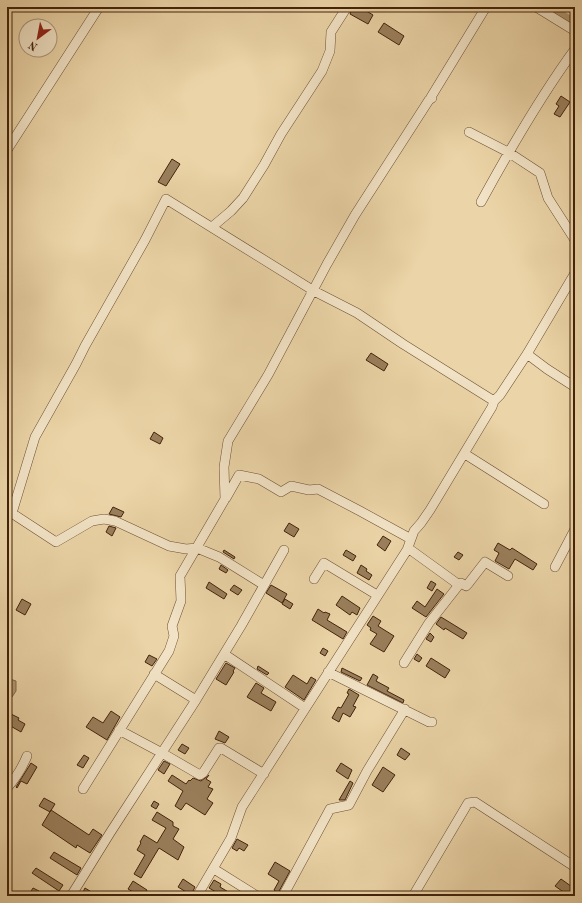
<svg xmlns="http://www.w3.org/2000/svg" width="582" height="903" font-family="'Old Standard TT',serif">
<rect width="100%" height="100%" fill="#ebd4a7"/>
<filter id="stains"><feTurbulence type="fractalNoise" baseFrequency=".005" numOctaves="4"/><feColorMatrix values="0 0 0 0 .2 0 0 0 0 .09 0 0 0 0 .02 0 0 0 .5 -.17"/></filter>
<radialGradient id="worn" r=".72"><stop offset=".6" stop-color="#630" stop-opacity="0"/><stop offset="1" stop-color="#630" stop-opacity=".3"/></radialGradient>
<path fill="#b29872" stroke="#856949" d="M7,678L16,681V691L12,697L8,698Z"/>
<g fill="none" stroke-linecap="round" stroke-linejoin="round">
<path stroke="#b29872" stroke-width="8" d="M549,7L575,23"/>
</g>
<path fill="#9a7f5c" stroke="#42230b" d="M353,7H360L373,15L368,24L350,14Z
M384,23L404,36L399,45L378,32Z
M561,96L570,102L560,117L554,114L559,106L556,104Z
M172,159L180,164L166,186L158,182Z
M371,353L388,364L384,371L366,360Z
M154,432L163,438L160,444L150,439Z
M113,507L124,512L121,517L109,514Z
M289,523L299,529L294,537L284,531Z
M109,526L116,528L112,536L106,532Z
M383,536L391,541L385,551L377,545Z
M498,543L510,550L512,548L537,564L533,570L515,559L509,569L495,561L499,553L494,550Z
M224,550L235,557L234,559L223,552Z
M346,550L356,556L353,561L343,555Z
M458,552L463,555L459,560L454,557Z
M221,565L228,570L226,573L219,569Z
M361,565L367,569L366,571L372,575L369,580L357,573Z
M431,581L436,584L432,591L427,588Z
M209,582L227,594L224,599L206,588Z
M234,585L242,590L238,595L230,590Z
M271,585L287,594L282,603L266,593Z
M437,589L444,594L426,617L412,608L417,601L425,607Z
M342,596L360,608L357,615L352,612L350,615L336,605Z
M22,599L31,604L25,615L16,610Z
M285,599L293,604L290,609L282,604Z
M318,609L324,613L325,612L330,614L327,620L347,632L343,639L312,620Z
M373,616L381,621L378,626L394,636L384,652L370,644L377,634L370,630L371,628L367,625Z
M441,617L467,633L463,639L445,628L444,630L436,624Z
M430,633L434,637L431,642L426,639Z
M323,648L328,651L325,656L320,653Z
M417,654L422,658L419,662L414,659Z
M149,655L157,659L152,666L145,662Z
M431,658L450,670L445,678L426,666Z
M226,663L235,668L233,671L234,672L226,685L216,679Z
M258,666L269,673L267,675L257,669Z
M342,668L362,678L360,681L341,672Z
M373,674L378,677L376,681L389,688L387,691L404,700L403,703L367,685Z
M293,675L307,684L311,677L316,680L304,700L285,687Z
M256,683L264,688L261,693L276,702L271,711L247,697Z
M349,689L359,695L353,706L356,707L350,717L343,713L339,722L332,718L338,707L341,708L349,694L347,693Z
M111,711L120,717L107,740L86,727L93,717L103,723Z
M7,712L19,718L18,720L25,724L21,732L7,724Z
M219,731L229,737L225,743L215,739Z
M182,744L189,748L185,754L178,750Z
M401,748L410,754L405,760L397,755Z
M84,755L89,758L83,768L77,765Z
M164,761L170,764L164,774L158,770Z
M31,763L37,767L27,784L21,781L17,788L16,787Z
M341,763L352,770L348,779L336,771Z
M383,767L395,775L383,792L372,785Z
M172,775L186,784L189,780L190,781L193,778L201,781L209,775L206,779L211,782L208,787L213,789L207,799L213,803L205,815L186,803L181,810L175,806L183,791L168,781Z
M350,781L353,783L345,800H339Z
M44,798L55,804L50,812L39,806Z
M154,801L159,804L156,809L151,806Z
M51,810L89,835L93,829L102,835L90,853L77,845L76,848L42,825Z
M157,812L173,822V826L179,829L173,839L184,847L178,860L159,848L141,878L134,874L145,855L137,850L141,843L140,842L144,835L157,843L166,828L152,820Z
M237,839L248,845L244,851L239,848L237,851L232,848Z
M54,852L81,868L77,875L50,858Z
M275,862L290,871L278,893L274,890L279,881L268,874Z
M36,868L63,885L59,891L32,873Z
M183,879L195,887L191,895L178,887Z
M561,879L575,889V892L572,896H569L555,886Z
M214,880L221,884L220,887L235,896H223L209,888Z
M133,881L147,890L144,896H140L128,889Z
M33,888L39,891L36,896H28Z
M85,888L98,896H81Z"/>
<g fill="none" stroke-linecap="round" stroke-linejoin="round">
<g stroke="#6c4f32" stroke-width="10">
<path id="minor" d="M536,7L575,31
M469,132L508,152L540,173L548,198L575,240
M7,150L99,7
M481,202C510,149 540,97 575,49
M212,227L231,211L243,198L264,165L281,134L322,71L330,51L331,32L347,7
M527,354L547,369L575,387
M465,454L544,504
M226,498L239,475L259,479L281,492L291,486L309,490L318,489L360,511L411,539
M7,510L56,542L92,521L104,519L115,521L169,546L186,549L197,548L219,557L264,585
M12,513L35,437L76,364L85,346L145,240L166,199L314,291L357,313L403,344L494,401
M555,567L575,529
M314,579L324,563L377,595
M457,584L461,583L466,586L468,584L485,562L508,576
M224,654L305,708
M404,663L429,623L458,586L455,582L408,548
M328,672L429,722H432
M154,674L196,700
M119,730L162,753L200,775L203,773L219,748H221L264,774
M7,788C16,778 22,768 27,756
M83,789L169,651L174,636L172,626L181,601L180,576L225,499L224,467L228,441L268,375L327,264L355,215L429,100L432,98L431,97L486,7
M214,869L257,896
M71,896L110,833L196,700L241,626L284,550
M197,896L231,838L242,807L407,550L414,531L421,523L430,510L492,407L494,401L500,395L527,354L575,273
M283,896L330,809L349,805L367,771L405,709
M413,896L468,803L475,802L575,867"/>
</g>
<use href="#minor" stroke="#f2e3c6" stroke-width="9"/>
</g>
<rect width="582" height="903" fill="none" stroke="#ebd4a7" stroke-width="24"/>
<rect x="8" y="8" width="566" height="887" fill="none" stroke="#42230b" stroke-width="2"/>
<rect x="12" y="12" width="558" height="879" fill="none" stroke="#42230b"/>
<g transform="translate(38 38) rotate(212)"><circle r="19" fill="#f2e3c6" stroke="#ac967b"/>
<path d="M0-3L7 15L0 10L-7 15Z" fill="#8f2418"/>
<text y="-6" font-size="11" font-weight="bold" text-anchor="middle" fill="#42230b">N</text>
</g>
<rect width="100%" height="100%" filter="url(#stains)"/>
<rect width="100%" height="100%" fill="url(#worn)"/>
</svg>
